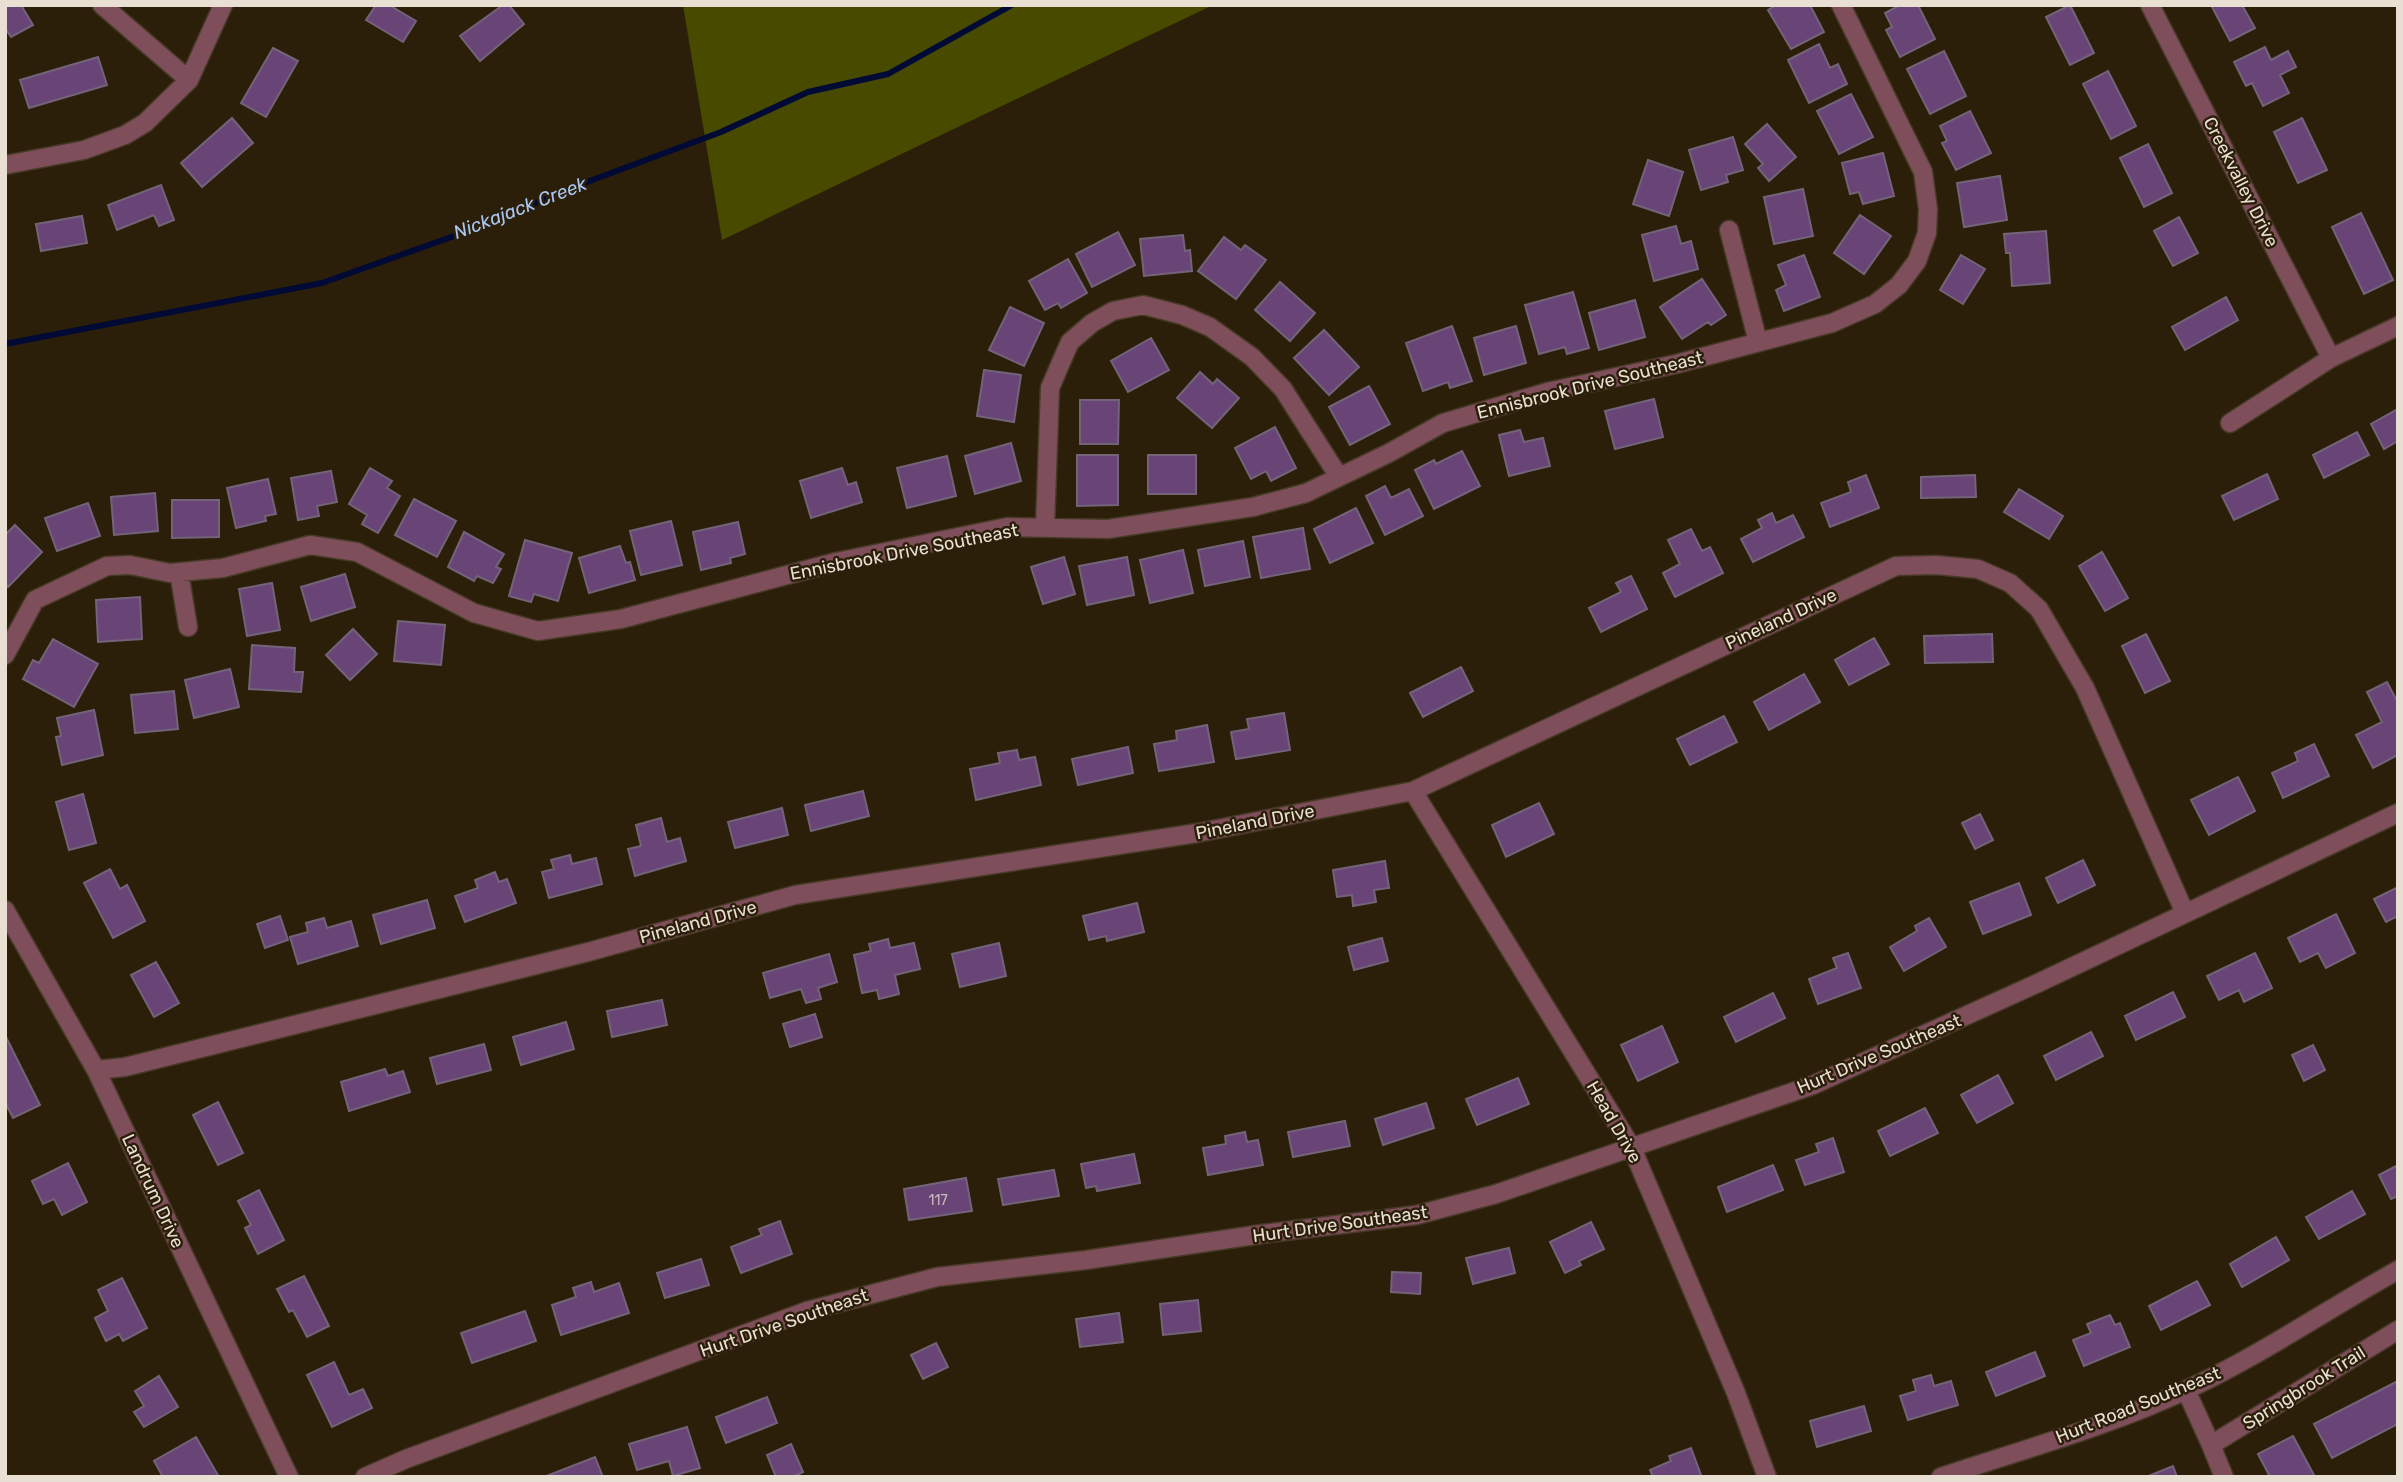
<svg xmlns="http://www.w3.org/2000/svg" width="2403" height="1482" font-family="Rubik,sans-serif">
<rect width="100%" height="100%" fill="#2c1f0a"/>
<path fill="#484a00" d="M683,5H1213L722,240Z"/>
<g fill="none" stroke-linecap="round" stroke-linejoin="round">
<path stroke="#000a35" stroke-width="6" d="M5,344L322,283L485,225L571,188L721,132L808,92L888,74L1012,5"/>
</g>
<path fill="#684576" stroke="#736379" stroke-width="2" d="M5,5H21L33,25L11,37L5,28Z
M376,5H389L416,21L403,42L366,20Z
M503,5H509L524,24L480,61L460,36Z
M1776,5H1810L1824,32L1791,49L1768,10Z
M1900,5H1918L1935,39L1900,57L1886,30L1892,27L1885,13Z
M2070,5L2094,53L2070,65L2046,17Z
M2211,5H2242L2255,28L2230,41Z
M1819,44L1830,68L1838,64L1847,84L1809,103L1788,60Z
M2265,47L2271,60L2288,51L2296,67L2280,75L2289,93L2263,106L2252,83L2246,86L2234,62Z
M273,48L298,61L266,117L241,103Z
M1944,51L1966,96L1930,114L1907,69Z
M98,57L107,85L29,108L20,80Z
M2108,71L2136,126L2111,139L2083,84Z
M1851,94L1873,137L1839,154L1817,111Z
M1970,111L1991,153L1956,170L1942,143L1947,141L1940,126Z
M232,118L253,143L202,187L181,163Z
M2302,118L2327,170L2298,183L2274,132Z
M1767,124L1796,157L1769,181L1758,168L1763,164L1745,144Z
M1733,137L1743,170L1726,175L1728,182L1701,190L1689,150Z
M2148,144L2172,193L2144,207L2120,158Z
M1883,153L1894,196L1863,204L1859,192L1850,194L1842,163Z
M1648,160L1683,172L1669,216L1633,204Z
M2000,176L2007,220L1964,227L1957,183Z
M161,185L174,220L159,226L154,215L117,230L108,205Z
M1803,189L1813,236L1774,244L1764,197Z
M2361,213L2393,280L2364,294L2332,227Z
M1860,215L1891,236L1864,274L1834,253Z
M82,216L87,243L41,251L36,224Z
M2179,217L2198,253L2173,266L2154,231Z
M1676,226L1681,244L1691,241L1698,269L1654,281L1642,235Z
M2046,231L2050,283L2012,286L2010,253H2006L2004,234Z
M1118,232L1135,265L1092,287L1076,254Z
M1183,235L1185,251L1190,250L1192,271L1144,276L1140,239Z
M1224,237L1241,250L1245,245L1266,260L1236,299L1198,271Z
M1804,255L1820,297L1784,311L1776,290L1786,285L1778,265Z
M1961,255L1985,269L1963,304L1940,290Z
M1068,259L1087,293L1061,308L1058,303L1045,310L1029,281Z
M1702,279L1726,315L1711,325L1708,322L1682,339L1660,307Z
M1280,282L1315,313L1290,341L1255,310Z
M1573,292L1589,348L1567,354L1565,347L1539,354L1525,305Z
M2226,297L2238,320L2185,350L2172,327Z
M1635,300L1645,337L1599,350L1589,313Z
M1010,307L1044,323L1024,366L989,350Z
M1452,326L1472,381L1450,388L1448,382L1423,391L1406,343Z
M1516,326L1526,363L1484,375L1474,338Z
M1324,330L1359,367L1329,395L1294,358Z
M1151,338L1169,370L1128,392L1111,361Z
M984,370L1021,375L1014,422L977,416Z
M1200,372L1213,384L1217,379L1239,398L1212,428L1177,398Z
M1369,386L1390,424L1350,445L1329,407Z
M1654,399L1663,437L1615,449L1605,411Z
M1080,400H1119L1118,444H1080Z
M2398,409V441L2384,449L2371,424Z
M1275,427L1296,468L1271,481L1266,471L1251,479L1235,448Z
M1520,430L1524,442L1543,438L1550,466L1509,476L1499,435Z
M2357,432L2369,455L2324,478L2313,455Z
M1011,443L1021,481L975,494L965,456Z
M1462,451L1480,486L1434,509L1415,470L1434,460L1436,464Z
M1077,455H1118V505L1077,506Z
M1148,455H1196V494H1148Z
M947,456L956,496L907,508L897,468Z
M370,468L392,481L387,488L400,496L378,533L362,524L367,515L349,504Z
M842,468L848,485L856,482L862,502L811,518L800,481Z
M331,471L337,502L317,506L319,516L298,520L291,478Z
M2267,474L2278,499L2234,520L2222,496Z
M1866,475L1879,508L1830,527L1821,503L1851,492L1848,482Z
M1975,475L1976,497L1921,498V477Z
M268,479L276,514L265,516L266,521L236,528L227,488Z
M1385,486L1391,498L1409,489L1423,516L1385,535L1366,496Z
M2019,489L2063,516L2049,539L2004,512Z
M155,493L158,531L114,535L111,497Z
M414,499L456,521L437,557L395,535Z
M172,500H219V537L172,538Z
M88,503L100,536L57,551L45,518Z
M1356,508L1373,543L1330,563L1314,529Z
M1772,513L1776,523L1793,515L1804,537L1753,562L1741,539L1762,528L1758,520Z
M671,521L682,565L641,575L630,531Z
M738,522L745,554L730,558L731,563L701,570L693,532Z
M15,525L42,552L8,587L5,584V535Z
M1303,528L1310,569L1261,578L1253,537Z
M1691,529L1702,551L1710,547L1723,573L1675,597L1663,573L1680,564L1668,540Z
M464,532L504,554L496,567L501,569L493,583L477,576L474,581L448,567Z
M525,540L572,553L558,601L534,594L531,602L509,596Z
M1243,541L1250,577L1205,586L1198,550Z
M620,546L626,563L630,562L635,580L589,593L579,558Z
M1183,550L1193,593L1150,603L1140,560Z
M2102,552L2128,598L2105,611L2079,566Z
M1064,557L1075,594L1043,604L1031,567Z
M1127,557L1134,595L1087,605L1079,566Z
M345,574L355,607L311,621L301,587Z
M1631,576L1647,609L1601,632L1589,608L1621,592L1616,583Z
M272,583L280,630L247,636L239,589Z
M140,597L142,639L98,642L96,600Z
M398,621L445,625L441,665L394,661Z
M353,629L377,654L350,680L326,655Z
M1992,634L1993,662L1925,663L1924,636Z
M2146,634L2170,681L2145,693L2122,646Z
M1874,638L1889,664L1849,685L1835,660Z
M53,639L98,664L74,707L23,679L33,660L39,663Z
M252,645L295,648L294,672H303L301,692L249,689Z
M1461,667L1473,691L1423,717L1410,693Z
M230,669L239,707L194,718L185,680Z
M1804,674L1820,702L1769,730L1754,702Z
M2387,682L2398,703V755L2373,768L2356,735L2382,722L2367,692Z
M174,691L178,729L135,733L131,695Z
M94,710L103,755L62,765L56,737L61,736L57,718Z
M1284,713L1290,750L1236,759L1231,732L1249,729L1247,719Z
M1724,716L1737,742L1690,765L1677,739Z
M1207,725L1214,762L1159,771L1154,744L1177,740L1176,731Z
M2314,744L2329,776L2283,798L2272,773L2298,761L2295,753Z
M1128,747L1133,773L1078,785L1072,759Z
M1017,750L1019,760L1035,757L1041,785L976,800L970,769L1000,763L998,753Z
M2238,777L2255,811L2209,835L2191,800Z
M863,791L869,816L811,831L805,805Z
M83,794L96,843L69,850L56,802Z
M1539,803L1554,834L1506,857L1492,825Z
M782,808L788,835L735,848L728,822Z
M1980,814L1993,840L1975,849L1962,823Z
M661,818L667,842L680,838L686,861L635,876L628,849L641,846L636,825Z
M570,855L572,864L596,858L602,884L549,898L542,872L554,869L551,860Z
M2083,860L2095,885L2058,903L2046,878Z
M1385,861L1389,888L1374,890L1376,902L1353,906L1352,895L1337,897L1333,870Z
M110,869L120,889L127,885L145,921L113,938L84,883Z
M495,872L499,882L507,879L516,903L465,922L455,896L478,888L475,880Z
M2019,883L2031,915L1983,934L1970,902Z
M2398,887V916L2386,922L2374,899Z
M427,900L435,928L381,944L373,915Z
M1137,903L1144,932L1107,941L1106,936L1089,940L1083,916Z
M2336,914L2355,953L2326,968L2318,953L2300,962L2288,938Z
M280,916L288,940L265,948L257,924Z
M324,918L327,928L351,921L358,946L298,964L290,937L308,932L306,923Z
M1929,918L1946,947L1904,971L1890,947L1917,931L1915,926Z
M1382,938L1388,961L1354,970L1348,947Z
M888,939L890,948L914,943L920,969L895,975L899,994L879,999L877,990L862,993L854,955L871,951L869,944Z
M999,943L1006,976L960,987L952,954Z
M1848,953L1861,988L1818,1004L1809,979L1837,968L1833,958Z
M2255,953L2272,988L2244,1002L2239,990L2219,1000L2207,976Z
M829,954L837,982L818,988L821,999L806,1003L801,989L770,998L763,973Z
M156,962L179,1003L154,1017L131,975Z
M2173,992L2185,1017L2136,1040L2125,1016Z
M1773,993L1785,1018L1736,1042L1724,1017Z
M662,1000L667,1025L612,1037L607,1011Z
M815,1014L822,1037L790,1047L783,1024Z
M566,1022L574,1049L521,1065L513,1037Z
M1662,1026L1678,1062L1638,1081L1621,1045Z
M2091,1032L2103,1056L2056,1080L2044,1056Z
M5,1035L40,1105L13,1118L5,1102Z
M484,1044L491,1070L437,1084L430,1058Z
M2313,1045L2325,1070L2304,1081L2292,1055Z
M385,1069L388,1076L403,1071L410,1092L349,1111L341,1082Z
M1998,1075L2013,1103L1977,1123L1961,1095Z
M1518,1078L1529,1104L1477,1125L1466,1099Z
M218,1102L243,1153L218,1165L193,1115Z
M1426,1103L1434,1128L1383,1145L1375,1119Z
M1925,1108L1938,1133L1890,1156L1878,1131Z
M1345,1121L1350,1146L1293,1157L1288,1132Z
M1245,1132L1247,1142L1258,1140L1263,1165L1208,1175L1203,1148L1226,1144L1225,1136Z
M1833,1138L1844,1172L1805,1185L1796,1160L1819,1152L1816,1144Z
M1134,1154L1140,1183L1097,1191L1096,1186L1086,1188L1081,1164Z
M68,1163L87,1202L62,1215L54,1199L43,1204L32,1181Z
M1773,1165L1783,1190L1727,1212L1718,1187Z
M2398,1165V1196L2391,1199L2379,1175Z
M1054,1170L1059,1196L1003,1205L998,1179Z
M966,1178L972,1211L909,1220L904,1189Z
M259,1190L284,1240L258,1254L245,1228L251,1225L238,1201Z
M2352,1191L2365,1214L2319,1239L2306,1217Z
M780,1221L792,1254L741,1273L731,1247L762,1235L759,1229Z
M1591,1222L1604,1249L1579,1261L1581,1265L1565,1273L1550,1242Z
M2276,1237L2289,1260L2242,1287L2230,1264Z
M1509,1248L1515,1273L1473,1284L1466,1258Z
M701,1259L709,1285L665,1298L657,1273Z
M1392,1272L1421,1273L1420,1294L1391,1292Z
M304,1276L329,1326L307,1337L293,1310L289,1312L277,1289Z
M122,1278L147,1328L123,1341L119,1334L106,1341L95,1318L108,1311L98,1290Z
M2197,1281L2210,1305L2161,1330L2149,1306Z
M591,1282L594,1292L619,1283L629,1313L561,1335L552,1305L576,1297L573,1288Z
M1198,1300L1201,1331L1163,1335L1160,1304Z
M525,1311L536,1341L472,1363L461,1333Z
M1119,1313L1123,1342L1080,1347L1076,1319Z
M2110,1315L2115,1325L2120,1323L2130,1347L2084,1366L2073,1340L2091,1333L2087,1324Z
M936,1343L948,1367L923,1379L911,1355Z
M2035,1352L2045,1376L1996,1396L1986,1372Z
M334,1362L349,1395L363,1389L372,1408L332,1427L307,1375Z
M1931,1375L1934,1386L1951,1381L1958,1405L1908,1420L1900,1396L1916,1391L1913,1380Z
M159,1376L178,1407L144,1427L134,1412L144,1406L135,1391Z
M2398,1381V1424L2332,1458L2314,1424Z
M767,1397L777,1423L726,1443L716,1417Z
M1864,1406L1871,1431L1817,1447L1810,1421Z
M687,1427L700,1468L673,1476L669,1461L637,1470L629,1444Z
M2293,1436L2315,1477H2270L2258,1454Z
M196,1437L219,1477H163L154,1461Z
M791,1444L803,1472L793,1477H776L767,1455Z
M1691,1448L1701,1475L1697,1477H1653L1650,1470L1671,1461L1669,1456Z
M595,1457L603,1477H544Z
M2173,1466L2177,1477H2146Z"/>
<g fill="none" stroke-linecap="round" stroke-linejoin="round">
<g stroke="#463a26" stroke-width="21">
<path id="minor" d="M102,5L189,80
M2150,5L2331,358
M5,165L84,150L125,135L145,123L189,80L223,5
M1729,230L1758,342
M2230,423L2331,358L2398,326
M1045,527L1050,388L1062,360L1070,342L1092,323L1113,311L1143,305L1182,315L1210,327L1252,357L1283,389L1339,477
M179,572L188,627
M5,655L35,600L107,566L130,565L170,573L223,568L310,545L357,552L474,613L538,631L621,619L836,562L1007,527L1108,529L1253,507L1306,493L1389,453L1443,423L1547,392L1676,364L1832,323L1875,304L1899,285L1917,261L1927,233L1928,209L1923,172L1841,5
M1413,791L1632,1148L1736,1393L1767,1477
M5,910L96,1070L289,1477
M96,1070L125,1067L588,952L795,895L1197,833L1413,791L1896,566L1936,565L1978,569L2010,583L2039,609L2085,688L2185,913
M2186,1390L2211,1445
M365,1477L406,1459L807,1311L937,1277L1086,1260L1262,1234L1417,1215L1496,1194L1813,1085L2038,983L2398,813
M1941,1477C2024,1449 2110,1426 2188,1389C2261,1355 2328,1309 2398,1270
M2224,1477L2211,1445L2398,1330"/>
</g>
<use href="#minor" stroke="#7e4e5a" stroke-width="18"/>
</g>
<g text-anchor="middle" dominant-baseline="central" stroke-width="5" stroke-linejoin="round" paint-order="stroke">
<g font-size="14" fill="#c9b9bc">
<text x="938" y="1200">117</text>
</g>
<g font-size="18" fill="#e9e0d3" stroke="#2c1f0a">
<text transform="translate(2241 182) rotate(63)">Creekvalley Drive</text>
<text transform="translate(1590 385) rotate(-14)">Ennisbrook Drive Southeast</text>
<text transform="translate(904 552) rotate(-11)">Ennisbrook Drive Southeast</text>
<text transform="translate(1781 619) rotate(-25)">Pineland Drive</text>
<text transform="translate(1255 822) rotate(-11)">Pineland Drive</text>
<text transform="translate(698 922) rotate(-15)">Pineland Drive</text>
<text transform="translate(1879 1054) rotate(-23)">Hurt Drive Southeast</text>
<text transform="translate(1614 1122) rotate(60)">Head Drive</text>
<text transform="translate(153 1191) rotate(65)">Landrum Drive</text>
<text transform="translate(1340 1224) rotate(-8)">Hurt Drive Southeast</text>
<text transform="translate(784 1323) rotate(-19)">Hurt Drive Southeast</text>
<text transform="translate(2304 1388) rotate(-32)">Springbrook Trail</text>
<text transform="translate(2138 1405) rotate(-22)">Hurt Road Southeast</text>
</g>
<g font-size="19" font-style="italic" fill="#a9c6f2" stroke="#2c1f0a">
<text transform="translate(520 208) rotate(-21)">Nickajack Creek</text>
</g>
</g>
<rect width="2403" height="1482" fill="none" stroke="#e9e0d3" stroke-width="14"/>
</svg>
